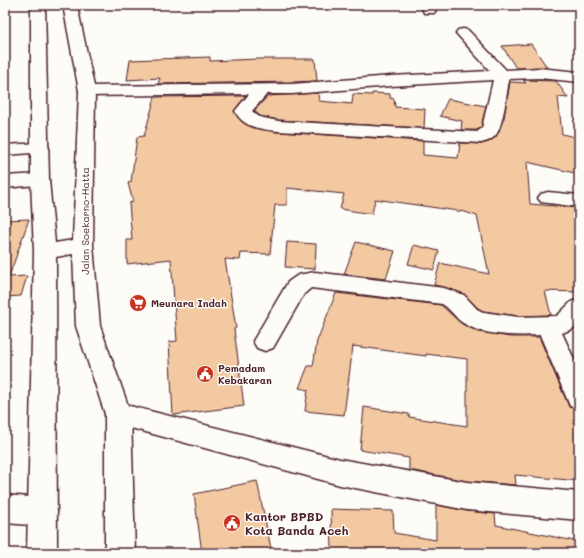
<svg xmlns="http://www.w3.org/2000/svg" width="584" height="558" font-family="Mali,sans-serif">
<rect width="100%" height="100%" fill="#fdfcf7"/>
<filter id="ink" filterUnits="userSpaceOnUse"><feTurbulence type="fractalNoise" baseFrequency=".025" numOctaves="2"/><feDisplacementMap in="SourceGraphic" scale="8" xChannelSelector="R" yChannelSelector="G"/><feConvolveMatrix kernelMatrix="1 2 1 2 8 2 1 2 1" color-interpolation-filters="sRGB"/></filter>
<g filter="url(#ink)">
<path fill="#f3c9a2" stroke="#4a1f2b" d="M531,44L547,67L516,68L502,46Z
M210,57V61L258,59H315L317,81L292,82L158,84L160,78L127,80L130,60Z
M523,80L556,81L568,98L558,97L562,134L579,138V174L527,162L530,204L579,208V292L545,291L551,315L518,316L483,311L478,308L464,294L444,287L434,285L440,263L489,274L477,216L465,212L375,199L372,214L340,209L344,194L287,188V205H275L270,254L241,253L240,260L225,259L236,328L234,329L244,406L173,415L169,342L177,341L171,259L127,264V240H132L129,203L133,202L128,183L131,182L137,137L144,136L155,97L246,96L234,111L242,122L253,128L278,132L423,141V155L458,158L460,143L481,144L489,142L496,137L504,118L510,82L526,83Z
M318,93L319,101L352,104L353,94L372,95V93L390,94V98L394,99L395,107L425,109L424,128L278,120L260,116L254,111L268,96Z
M448,99L486,106L481,127L477,130H461L462,121L440,116Z
M29,219L9,277L27,276L21,296L5,297V220Z
M287,242L316,244L315,269L285,267Z
M356,242L395,251L386,279L344,274Z
M414,245L439,251L434,270L408,264Z
M336,293L441,305L462,324L479,332L510,337H539L569,407L579,410V481L515,475L516,485L467,481L409,470V458L360,450L364,407L409,414V417L467,426V359L426,354V356L353,346L344,415L305,411L308,390L299,388L308,366H313L317,341Z
M257,481L272,553H202L194,494Z
M436,505L467,511L495,514L496,525L579,542V553H332L331,509L393,511L394,533L436,540Z"/>
<g fill="none" stroke-linecap="round" stroke-linejoin="round">
<g stroke="#4a1f2b" stroke-width="3">
<path id="minor" d="M421,5H435L436,10L434,13H424Z
M463,29L468,30L506,70L539,68L579,72V82L539,78L509,79C507,92 503,128 495,136C491,140 486,142 481,143L278,131C261,129 243,128 235,111L249,94L87,96L81,94L79,91L81,88L87,86L292,84L391,76L490,71L456,33L458,30ZM493,80L482,128L477,132L278,121L259,117L252,111L267,94H292L391,86Z
M40,143L46,144L49,148L46,152L5,155V145Z
M40,174L47,176L49,180L47,184L5,188V176Z
M548,192L579,195V207L541,202L538,198L541,194Z
M315,272L444,288L464,295L477,309L483,312L518,317L557,316L571,302L579,299V324L572,329L562,333L579,370V409L570,406L540,335C517,336 482,336 463,323C455,318 451,309 442,304L311,288L304,294L273,348L265,351L257,348L253,341L288,282L298,275Z
M118,403L340,459L467,482L579,492V520L467,510L340,485L109,422L105,414L109,406Z
M5,495L42,498L52,502L57,512L52,522L42,526L5,523Z"/>
</g>
<g stroke="#4a1f2b" stroke-width="3">
<path id="highway" d="M31,5H45L49,180L55,243L73,240L79,91L63,5H77L95,91L93,245L100,326L131,414L135,553H105V414L76,326L73,254L56,257L57,553H27L34,252L31,180Z"/>
</g>
<use href="#minor" fill="#fdfcf7" fill-rule="evenodd"/>
<use href="#highway" fill="#fdfcf7" fill-rule="evenodd"/>
</g>
</g>
<defs>
<g id="supermarket-disc" transform="scale(0.9)"><circle r="9.5" fill="#c8321e" stroke="#fdfcf7"/><path d="M-6-5.5h2.5l.6 2H6L4.5 2H-2.5L-4.4-4H-6ZM-1.5 3.2a1.3 1.3 0 1 0 .1 0ZM3 3.2a1.3 1.3 0 1 0 .1 0Z" fill="#fff"/></g>
<g id="civic-disc" transform="scale(0.9)"><circle r="9.5" fill="#c8321e" stroke="#fdfcf7"/><path d="M-.6-6.5H3V-4.5H.6V-3L4-1V1h2V6H-6V1h2V-1L-.6-3ZM-1.2 2.5V6h2.4V2.5Z" fill="#fff"/></g>
</defs>
<g fill-rule="evenodd">
<use href="#supermarket-disc" x="138" y="303"/>
<use href="#civic-disc" x="205" y="374"/>
<use href="#civic-disc" x="232" y="523"/>
</g>
<g text-anchor="middle" dominant-baseline="central" stroke-width="3" stroke-linejoin="round" paint-order="stroke">
<g font-size="10" fill="#4a1f2b" stroke="#fdfcf7">
<text transform="translate(85 221) rotate(-90)">Jalan Soekarno-Hatta</text>
</g>
<g font-size="10" font-weight="bold" fill="#4a1f2b" stroke="#fdfcf7" text-anchor="start">
<text x="151" y="303">Meunara Indah</text>
<text x="218" y="368">Pemadam<tspan x="218" dy="12">Kebakaran</tspan></text>
</g>
<g font-size="12" font-weight="bold" fill="#4a1f2b" stroke="#fdfcf7" text-anchor="start">
<text x="245" y="516">Kantor BPBD<tspan x="245" dy="14">Kota Banda Aceh</tspan></text>
</g>
</g>
<rect width="584" height="558" fill="none" stroke="#fdfcf7" stroke-width="20"/>
<rect x="10" y="10" width="564" height="538" fill="none" stroke="#4a1f2b" stroke-width="1.5" filter="url(#ink)"/>
</svg>
